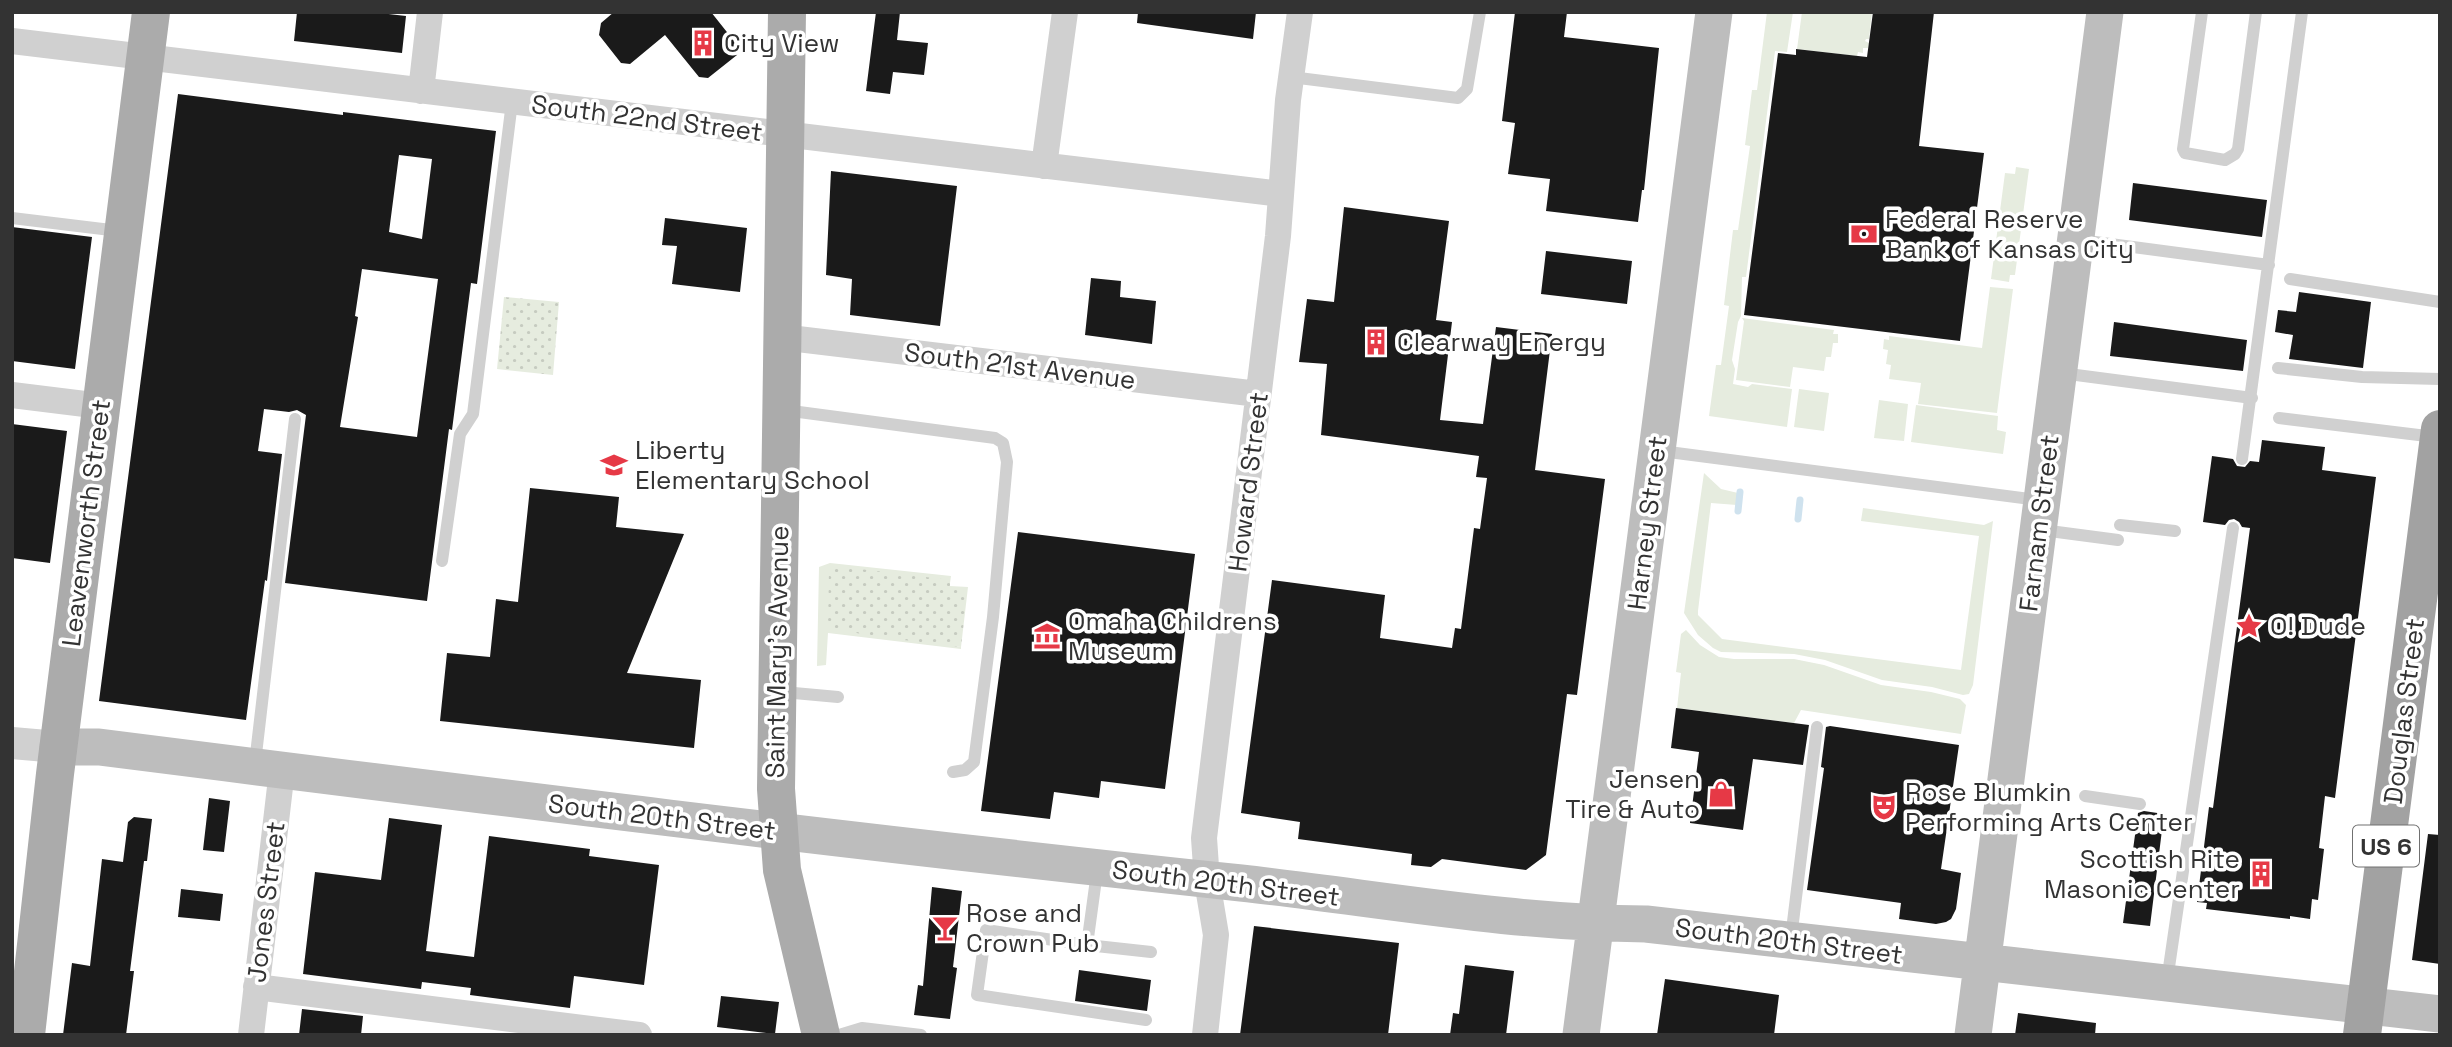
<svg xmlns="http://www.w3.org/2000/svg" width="2452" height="1047" font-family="'Space Grotesk',sans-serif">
<defs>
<pattern id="park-dots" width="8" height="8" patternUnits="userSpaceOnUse" patternTransform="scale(1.75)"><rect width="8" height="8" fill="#e6ecdf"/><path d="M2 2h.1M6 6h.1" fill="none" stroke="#c6cbc0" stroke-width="1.8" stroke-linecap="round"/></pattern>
</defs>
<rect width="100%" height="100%" fill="#fff"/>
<path fill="#e6ecdf" d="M1767,12H1793L1787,52L1775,51L1746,277H1742L1741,316L1738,322L1732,360L1735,369L1733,384L1748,387L1752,384L1792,389L1787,427L1709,416L1716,365H1721L1729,306L1724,305L1733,230H1738L1750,146L1745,145L1752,90H1757Z
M1802,12H1872L1869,39H1866L1865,41L1869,43L1868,48H1863V53L1858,52L1857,56L1797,49Z
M2016,167L2029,169L2015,275H2010L2009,282L1991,279L2005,173L2015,174Z
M1990,287L2013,289L1997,413L1918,404L1921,383L1889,379L1891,365L1886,364L1888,350L1883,349L1884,339L1889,340V336L1982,348Z
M1742,318L1834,330L1833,334H1838V343H1833L1831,357H1826L1824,371L1793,367L1790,387L1736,380L1744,321Z
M1799,389L1829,393L1824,431L1794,427Z
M1879,400L1908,404L1904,441L1874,438Z
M1916,405L1998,416L1997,430L2006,432L2003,454L1911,442Z
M1704,473L1721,489L1738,493L1737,505L1711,503L1698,611V615L1722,639L1961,670L1979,536L1861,521L1863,508L1984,525L1993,521L1973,685L1969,694L1963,695L1932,687L1882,680L1825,660L1794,654L1721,652L1713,648L1698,635L1684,613Z
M830,563L951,576L949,590L956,646L961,647V649L828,633L826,665L817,666L819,567Z
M1686,630L1700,645L1719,657L1734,659H1794L1824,665L1881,685L1931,692L1960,699L1966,705L1961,734L1801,710L1794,723L1677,708L1681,673L1676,672L1681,634Z"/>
<path fill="url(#park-dots)" d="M504,297L559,302L553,375L497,369Z
M835,566L950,580V586L968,587L961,647L871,636L828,627L829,567Z"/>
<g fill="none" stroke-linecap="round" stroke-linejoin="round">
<path stroke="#cfe2ee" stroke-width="7" d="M1738,511L1740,492
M1798,519L1800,500"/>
</g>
<path fill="#1a1a1a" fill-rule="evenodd" d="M297,12H371L406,16L402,53L294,41Z
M614,12H711L738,46L737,55L708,78L699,77L665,35L630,64L621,63L599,35L601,23Z
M876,12H900L897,40L928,43L924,75L893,72L890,94L866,91Z
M1138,12H1256L1253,39L1137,23Z
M1515,12H1567L1564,37L1659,48L1644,190H1642L1638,222L1546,211L1550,179L1508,174L1515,123L1502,121Z
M1873,12H1934L1919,146L1984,153L1960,341L1744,315L1778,53L1796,55V49L1867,57Z
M178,94L343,115V112L496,131L477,284L471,283L452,430L449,429L427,601L285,583L306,415L297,410L289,412L264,409L258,451L282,454L267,581L265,580L246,720L99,701ZM399,155L432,159L422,239L389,232ZM362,269L438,279L417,437L340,427L358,317L355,316Z
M831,171L957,186L940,326L850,315L852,279L826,275Z
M2133,183L2267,200L2262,237L2129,220Z
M1344,207L1449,221L1436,320L1452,322L1440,420L1483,424L1496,327L1552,334L1535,470L1605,479L1577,695L1567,694L1546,855L1526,870L1442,859L1431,867L1411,865L1412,854L1298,839L1300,822L1241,813L1272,580L1385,595L1380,638L1452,648L1455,628L1461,629L1474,528L1480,529L1487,478L1476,477L1479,456L1321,435L1327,364L1299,362L1307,299L1334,302Z
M665,218L747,228L740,292L672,284L677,246L662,245Z
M12,227L92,237L75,369L12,361Z
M1546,251L1632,261L1627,304L1541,294Z
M1091,278L1121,281L1120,297L1156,301L1152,344L1085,335Z
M2299,292L2371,302L2363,368L2289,359L2293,335L2275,332L2278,310L2296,312Z
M2114,322L2247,340L2243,371L2110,356Z
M12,424L67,431L50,563L12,558Z
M2262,440L2325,447L2322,470L2376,477L2335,798L2325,796L2319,848L2324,849L2318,900L2312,899L2310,919L2290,916V919L2206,909L2207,903L2197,902L2209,807L2213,808L2250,528L2242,527L2239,522L2234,519L2229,520L2225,525L2203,522L2212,456L2233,459L2237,466L2245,467L2250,461L2259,462Z
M530,488L619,497L616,527L684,534L627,673L701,680L694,748L440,721L447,653L490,657L496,599L518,602Z
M1018,532L1195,554L1165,789L1101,781L1099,798L1054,792L1050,819L981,811Z
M1676,708L1809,725L1803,765L1753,759L1743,830L1690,823L1699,752L1671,748Z
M1830,726L1959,745L1941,869L1961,873L1956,909L1951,919L1946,922L1936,924L1899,919L1901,903L1807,890L1824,768L1821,767L1826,727Z
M209,798L230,801L224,852L203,850Z
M2144,811L2164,814L2150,926L2123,923L2138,813Z
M134,817L152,819L147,861H144L130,971H134L126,1035H63L72,963L90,966L102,859L123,862L128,822Z
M389,818L442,825L426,951L474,957L489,836L590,849L589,856L659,865L644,985L574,976L570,1008L470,995L471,988L422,982L421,989L303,974L315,872L381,880Z
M2428,834L2440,835V964L2412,960Z
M932,887L962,891L953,967L957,968L950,1019L914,1015L918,985L923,986Z
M181,889L223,894L220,921L178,917Z
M1254,926L1399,943L1388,1035H1240Z
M1465,965L1514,971L1506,1035H1450L1453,1013L1459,1014Z
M1079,970L1151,980L1147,1011L1075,1001Z
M1665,979L1779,995L1774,1035H1657Z
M721,996L779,1002L775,1034L717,1027Z
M302,1009L363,1016L361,1035H299Z
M2018,1013L2096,1023L2095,1035H2015Z"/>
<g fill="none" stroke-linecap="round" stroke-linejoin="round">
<path stroke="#d0d0d0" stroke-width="12" d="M2202,12L2183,149L2185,153L2225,160L2235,154L2238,149L2256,12
M1291,77L1458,98L1467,89L1480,12
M12,218L119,231
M2080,240L2269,265
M2290,279L2440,302
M2278,368L2362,377L2440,379
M2061,373L2252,398
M784,410L995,438L1003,443L1007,462L993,617L974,762L965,770L953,772
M2279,418L2435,437
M1661,451L2038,500
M2242,459L2302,12
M2120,525L2175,531
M2042,530L2118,540
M442,561L460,434L473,414L512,102
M783,692L838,697
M255,763L295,419
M2085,796L2140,804
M1097,872L1087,945L1151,952
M1791,938L1817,727
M1087,945L986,930L977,995L1146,1020
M2167,981L2233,528
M839,1035L862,1028L921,1035"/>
<path stroke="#d0d0d0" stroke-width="26" d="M12,41L1281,194
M421,91L430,12
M1044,166L1065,12
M781,337L1258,394
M12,395L101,406
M256,987L639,1035
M251,1035L282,770
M1205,1035L1216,935L1207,881L1204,838L1278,236L1288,100L1300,12"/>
<path stroke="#d0d0d0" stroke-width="32" d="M12,743L58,747"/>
<path stroke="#bdbdbd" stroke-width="37" d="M58,747H99C479,795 860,843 1241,883C1376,898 1510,923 1646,924L2440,1014
M1581,1035L1714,12
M1973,1035L2105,12"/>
<path stroke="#ababab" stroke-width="38" d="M787,12L776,789L782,870L821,1035
M26,1035L55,774L151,12"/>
<path stroke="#a2a2a2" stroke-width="38" d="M2362,1035L2440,429"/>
</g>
<defs>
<g id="building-bare" transform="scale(2.1)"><path d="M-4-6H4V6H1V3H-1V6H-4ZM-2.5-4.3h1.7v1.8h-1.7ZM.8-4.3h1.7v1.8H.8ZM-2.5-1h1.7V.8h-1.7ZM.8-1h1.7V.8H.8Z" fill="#e63946" stroke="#fff" stroke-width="2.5" paint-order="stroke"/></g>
<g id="bank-bare" transform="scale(2.1)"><path d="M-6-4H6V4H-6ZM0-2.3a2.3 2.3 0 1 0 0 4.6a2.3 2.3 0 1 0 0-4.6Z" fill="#e63946" stroke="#fff" stroke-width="2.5" paint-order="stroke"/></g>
<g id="school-bare" transform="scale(2.1)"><path d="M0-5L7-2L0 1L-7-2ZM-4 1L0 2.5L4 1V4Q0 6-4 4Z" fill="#e63946" stroke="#fff" stroke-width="2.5" paint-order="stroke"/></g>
<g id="sight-bare" transform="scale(2.1)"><path d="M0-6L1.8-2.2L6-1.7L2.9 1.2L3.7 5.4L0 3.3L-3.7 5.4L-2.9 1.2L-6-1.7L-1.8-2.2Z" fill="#e63946" stroke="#fff" stroke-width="2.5" paint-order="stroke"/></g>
<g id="museum-bare" transform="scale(2.1)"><path d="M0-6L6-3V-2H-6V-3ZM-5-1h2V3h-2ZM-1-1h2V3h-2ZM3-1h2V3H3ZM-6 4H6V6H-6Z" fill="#e63946" stroke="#fff" stroke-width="2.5" paint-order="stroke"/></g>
<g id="shop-bare" transform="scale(2.1)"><path d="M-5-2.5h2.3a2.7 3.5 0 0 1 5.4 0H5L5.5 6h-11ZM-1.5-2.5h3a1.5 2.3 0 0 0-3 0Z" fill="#e63946" stroke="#fff" stroke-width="2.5" paint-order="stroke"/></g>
<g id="theatre-bare" transform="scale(2.1)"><path d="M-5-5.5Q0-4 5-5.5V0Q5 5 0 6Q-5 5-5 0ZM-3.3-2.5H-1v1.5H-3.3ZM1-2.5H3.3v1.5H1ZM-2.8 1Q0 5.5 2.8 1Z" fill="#e63946" stroke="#fff" stroke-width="2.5" paint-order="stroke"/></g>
<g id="bar-bare" transform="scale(2.1)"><path d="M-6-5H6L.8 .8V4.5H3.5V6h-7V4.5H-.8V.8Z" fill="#e63946" stroke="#fff" stroke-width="2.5" paint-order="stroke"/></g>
</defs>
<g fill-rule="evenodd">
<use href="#building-bare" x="703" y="43"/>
<use href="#bank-bare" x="1864" y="234"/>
<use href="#building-bare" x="1376" y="342"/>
<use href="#school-bare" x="614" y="465"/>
<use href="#sight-bare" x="2249" y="626"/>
<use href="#museum-bare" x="1047" y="636"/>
<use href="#shop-bare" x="1721" y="794"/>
<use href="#theatre-bare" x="1884" y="807"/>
<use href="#building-bare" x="2261" y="874"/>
<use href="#bar-bare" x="945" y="928"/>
</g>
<g text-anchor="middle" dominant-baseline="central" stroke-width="7" stroke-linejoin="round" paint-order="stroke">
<rect fill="#fff" stroke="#707070" stroke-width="2" x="2353" y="825.5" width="66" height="41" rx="5"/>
<g font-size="24" font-weight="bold" fill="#333">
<text x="2386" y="846">US 6</text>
</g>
<g font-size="26" fill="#333" stroke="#fff" text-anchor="start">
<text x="724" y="43">City View</text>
<text x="1885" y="219">Federal Reserve<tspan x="1885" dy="30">Bank of Kansas City</tspan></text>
<text x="1397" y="342">Clearway Energy</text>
<text x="635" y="450">Liberty<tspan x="635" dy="30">Elementary School</tspan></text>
<text x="1068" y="621">Omaha Childrens<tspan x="1068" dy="30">Museum</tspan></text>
<text x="2270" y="626">O! Dude</text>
<text x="1700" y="779" text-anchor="end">Jensen<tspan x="1700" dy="30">Tire &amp; Auto</tspan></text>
<text x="1905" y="792">Rose Blumkin<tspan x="1905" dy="30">Performing Arts Center</tspan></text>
<text x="2240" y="859" text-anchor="end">Scottish Rite<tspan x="2240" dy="30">Masonic Center</tspan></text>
<text x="966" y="913">Rose and<tspan x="966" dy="30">Crown Pub</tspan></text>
</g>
<g font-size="26" fill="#333" stroke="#fff">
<text transform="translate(647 118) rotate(7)">South 22nd Street</text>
<text transform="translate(1020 366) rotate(7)">South 21st Avenue</text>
<text transform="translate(1248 482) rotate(-83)">Howard Street</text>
<text transform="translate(86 523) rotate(-83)">Leavenworth Street</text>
<text transform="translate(1647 523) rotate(-83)">Harney Street</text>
<text transform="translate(2039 523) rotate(-83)">Farnam Street</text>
<text transform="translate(777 652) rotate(-89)">Saint Mary's Avenue</text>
<text transform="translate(2404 711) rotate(-83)">Douglas Street</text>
<text transform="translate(662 817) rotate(7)">South 20th Street</text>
<text transform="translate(1226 883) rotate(7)">South 20th Street</text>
<text transform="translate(266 902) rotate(-83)">Jones Street</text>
<text transform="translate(1789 941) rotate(7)">South 20th Street</text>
</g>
</g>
<rect width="2452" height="1047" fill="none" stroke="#333333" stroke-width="28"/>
</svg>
